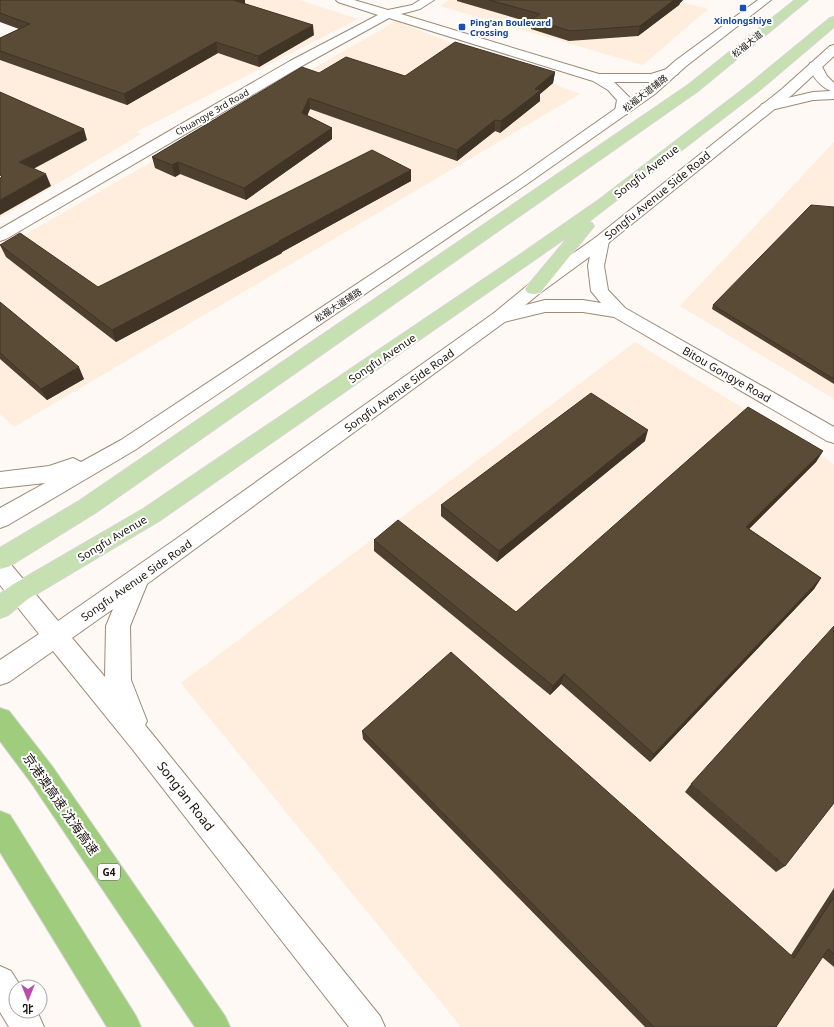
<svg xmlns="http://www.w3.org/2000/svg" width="834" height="1027" font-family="'Noto Sans','Noto Sans SC',sans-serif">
<rect width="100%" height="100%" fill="#fef9f5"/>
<path fill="#ffeddd" d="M113,0H300L358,19L136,132L141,134L0,218V51Z
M450,0H674L708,9L643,65L440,6Z
M396,21L580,94L14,427L0,414V249Z
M834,142V399L680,306Z
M635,342L834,464V1027H461L181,683Z"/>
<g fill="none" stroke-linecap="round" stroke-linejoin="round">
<g stroke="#9e8a75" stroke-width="2">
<path id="minor" d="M336,0H354L388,10L412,5L420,0H434L420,9L401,14L599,74H651L673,67L678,68L679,71L678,74L652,82H614L631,99L629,111L627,114L622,115L617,114L615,111L617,100L608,90L593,81L389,18L300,67L6,239L0,241V229L290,61L378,15L338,2Z
M815,62L820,63L827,76L834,83V99L813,100L767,111L762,110L760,107L762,104L813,92L831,91C819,86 813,77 809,66L810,63Z
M601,236L607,238L609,241L604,266L608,290L625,308L834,427V443L827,441L614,317L583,312H545L500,323L494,321L491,317L494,313L545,300H583L601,303L591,291L588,266L593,241L595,238Z"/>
</g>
<g stroke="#9e8a75" stroke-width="2">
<path id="secondary" d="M758,0H771L685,67L655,94L527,184L135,450L8,525L0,528V508L45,483L0,488V472L49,466L73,458L81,462L121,440L517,178L645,88L675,61Z
M834,45V56L792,95L607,244L540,293L506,321L147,584L130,626L131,680L147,721L145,725L380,1016L385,1027H349L133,750L53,651L9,682L0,685V660L39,634L0,585V558L8,561L58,621L176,539L494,313L528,285L595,238L782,89L830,46ZM113,609L106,626L105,677L72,638Z
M0,966L11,971L21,987H16V1011H37L44,1027H9L0,1012Z"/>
</g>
<g stroke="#d6d5d3" stroke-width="2">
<path id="primary" d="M795,0H808L698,91L95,513L8,567L0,569V548L79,501L688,85Z
M834,17V27L756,93L588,222L592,223L594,226L540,293L534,294L528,293L525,289L570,235L159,521L28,599L8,615L0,618V594L12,585L143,509L518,256L600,199L746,87L830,18Z"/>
</g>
<g stroke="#d6d5d3" stroke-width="2">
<path id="motorway" d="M0,708L9,711L52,766L225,1016L230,1027H195L32,784L0,741Z
M0,811L10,815L136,1016L141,1027H107L0,852Z"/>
</g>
<use href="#minor" fill="#fff" fill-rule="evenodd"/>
<use href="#secondary" fill="#fff" fill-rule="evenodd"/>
<use href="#primary" fill="#c6e0b2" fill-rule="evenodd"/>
<use href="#motorway" fill="#a0cc7e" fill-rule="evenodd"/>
</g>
<path fill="#4d402e" d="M0,0H245V3H244L314,35L259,67L218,53L127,105L0,60V38L19,29L0,22Z
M457,0H683L680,3L679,5L638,36L569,41L531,29L532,23L457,1Z
M555,72L553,83L540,94V101L500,133L495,131L457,161L310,109L307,115L332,128V139L246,200L180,174L175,177L155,168L152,157L319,73L405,76Z
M411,170V181L282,252V253L116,342L6,257L0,245L98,287Z
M834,207V384L712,309L713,305Z
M0,302L84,379L47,400L0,359Z
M645,441L497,562L441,516V505Z
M823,451L816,462L749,529L821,578L814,589L650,762L561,684L550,695L374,551V540L516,612Z
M362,731L791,955L834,888V967L822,957L776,1027H645L363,739Z
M691,784L785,866L776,872L685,792Z"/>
<path fill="#3f3426" d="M230,0H245V3L231,9Z
M674,0H683L680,3L679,5L638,36L640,26Z
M313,25L314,35L259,67L258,56Z
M216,42L218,53L127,105L124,94Z
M555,72L553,83L540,94V101L500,133L501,121L535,89Z
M309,98L310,109L304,124L302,113Z
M495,120V131L457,161V150Z
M332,128V139L246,200L244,188Z
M84,129L87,140L24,174L19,162Z
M178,162L180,174L175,177L172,165Z
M411,170V181L282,252V253L116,342L112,330Z
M46,174L51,186L0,215V200Z
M79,367L84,379L47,400L41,389Z
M648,430L645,441L497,562L499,551Z
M823,451L816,462L740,538L746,527Z
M821,578L814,589L650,762L654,754Z
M564,674L561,684L550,695L553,686Z"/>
<path fill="#5a4b36" stroke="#3f3426" d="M0,0H233L313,25L258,56L216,42L124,94L0,51V38L30,24L0,13Z
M489,0H674L640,26L570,31L532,19L540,14Z
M455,42L555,72L535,89L541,90L501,121L495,120L457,150L309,98L302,113L332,128L244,188L178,162L172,165L152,157L302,67L319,73L346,57L405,76Z
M0,92L84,129L19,162L46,174L0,200V178L2,177L0,175Z
M372,150L411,170L279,241H281L112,330L0,245L20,233L98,287Z
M811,205L834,207V379L713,305Z
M0,302L79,367L41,389L0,353Z
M591,393L648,430L499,551L441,505Z
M748,407L823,451L746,527L821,578L654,754L564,674L553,686L374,540L398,520L516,612Z
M834,626V803L785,866L691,784Z
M451,652L794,958L834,897V954L828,949L776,1027H654L362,731Z"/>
<g fill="#1a4fb4" stroke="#fff" stroke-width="1.5">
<rect x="739" y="4" width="8" height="8" rx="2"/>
<rect x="458" y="23" width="8" height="8" rx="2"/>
</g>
<g text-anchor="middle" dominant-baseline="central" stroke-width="4" stroke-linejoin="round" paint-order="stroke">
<g font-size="9" font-weight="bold" fill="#164399" stroke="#fff">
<text x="743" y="20">Xinlongshiye</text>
<text x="470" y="22" text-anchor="start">Ping'an Boulevard<tspan x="470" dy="10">Crossing</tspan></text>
</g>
<g font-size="9" fill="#1c150d" stroke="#fff">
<text transform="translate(747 44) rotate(-39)">松福大道</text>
<text transform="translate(645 93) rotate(-38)">松福大道辅路</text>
<text transform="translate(212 112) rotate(-30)">Chuangye 3rd Road</text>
<text transform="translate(338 305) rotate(-33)">松福大道辅路</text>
</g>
<rect fill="#fff" stroke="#605b56" stroke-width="1" x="98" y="864" width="22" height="16" rx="3"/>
<g font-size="10" font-weight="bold" fill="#1c150d">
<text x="109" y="872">G4</text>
</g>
<g font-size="11" fill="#1c150d" stroke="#fff">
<text transform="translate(646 171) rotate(-38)">Songfu Avenue</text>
<text transform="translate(657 195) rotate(-39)">Songfu Avenue Side Road</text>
<text transform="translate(382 358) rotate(-34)">Songfu Avenue</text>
<text transform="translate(727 374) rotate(30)">Bitou Gongye Road</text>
<text transform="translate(399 390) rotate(-36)">Songfu Avenue Side Road</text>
<text transform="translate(112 538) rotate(-31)">Songfu Avenue</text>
<text transform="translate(136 580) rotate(-35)">Songfu Avenue Side Road</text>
</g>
<g font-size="13" fill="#1c150d" stroke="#fff">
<text transform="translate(186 796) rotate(52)">Song'an Road</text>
<text transform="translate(61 804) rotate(55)">京港澳高速 沈海高速</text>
</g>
</g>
<g transform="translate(28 999) rotate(180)"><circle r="19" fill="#ffffff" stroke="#a4a19e"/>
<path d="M0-3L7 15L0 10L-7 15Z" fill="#bb4dac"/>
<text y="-6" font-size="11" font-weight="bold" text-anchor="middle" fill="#1c150d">北</text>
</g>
</svg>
